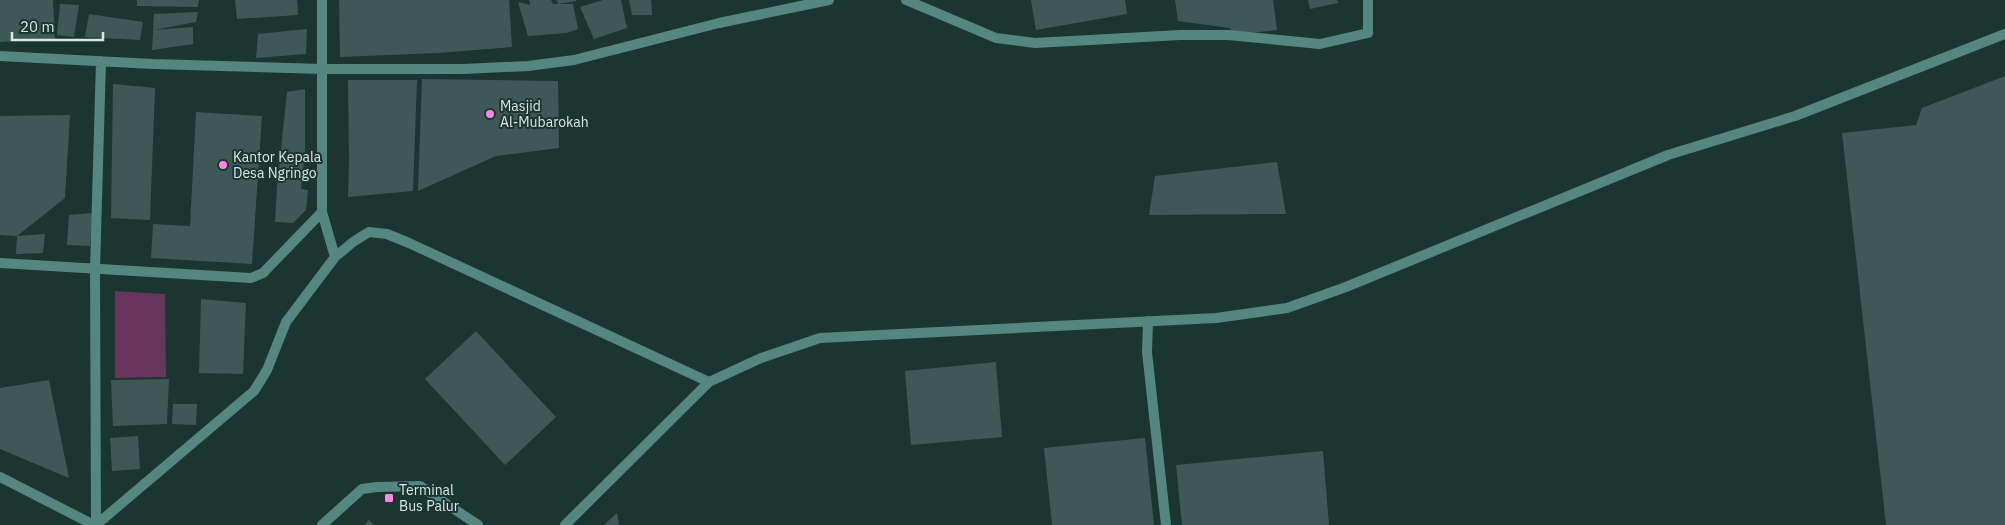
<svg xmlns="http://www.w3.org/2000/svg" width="2005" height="525" font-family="'IBM Plex Sans',sans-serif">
<rect width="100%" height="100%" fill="#1b3531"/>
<path fill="#68355f" d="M115,291L165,294L166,377L115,378Z"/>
<path fill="#3e5955" d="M0,0H53L55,39L0,42Z
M137,0H199L198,7L137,6Z
M235,0H297L298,15L237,19Z
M339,0H509L512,47L438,53L340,57Z
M529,0H551L553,4H573L578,29L567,33L528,36L518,2L530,5Z
M557,0H576V1L558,4Z
M603,0H621L627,28L594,39L580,7Z
M629,0H651L652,15H632Z
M1031,0H1125L1127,14L1036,30Z
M1175,0H1273L1277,30L1233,35L1230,28L1178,21Z
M1308,0H1337L1338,3L1310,9Z
M60,4L79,5L74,37L57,35Z
M198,12L196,22L154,30L193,27V44L152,50L154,14Z
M89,14L143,22L140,40L85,37Z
M307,29L306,54L256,58L258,34Z
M2005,76V525H1886L1842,133L1916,125L1922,108Z
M422,79L558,81L559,148L496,156L418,191Z
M348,80H417L413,191L348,197L349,164Z
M113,84L155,88L150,220L111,218Z
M305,89V154L301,189L308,190L306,210L293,223L275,222L277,186L287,92Z
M196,112L262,116L252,264L151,258L153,224L190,226Z
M70,115L65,198L17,236L45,234L43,253L16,254L17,236L0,235V116Z
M1277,162L1286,214L1149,215L1155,176Z
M93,213L90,246L67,245L69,215Z
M201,299L246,303L243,374L199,373Z
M476,331L556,417L505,465L425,379Z
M996,362L1002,437L911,445L905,371Z
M169,379L167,424L113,426L111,380Z
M49,380L69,478L0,449V388Z
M173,404H197L196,425L172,424Z
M138,436L140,469L112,471L110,438Z
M1145,438L1154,525H1052L1044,448Z
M1323,451L1329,525H1182L1176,465Z
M617,513L619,525H604Z
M369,520L374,525H364Z"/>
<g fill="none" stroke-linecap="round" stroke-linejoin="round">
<path stroke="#558680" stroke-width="10" d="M1148,321L1147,352L1166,525
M322,525L362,489L377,487L420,486L478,525"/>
<path stroke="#558680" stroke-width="10" d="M322,0V212L335,257
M906,0L996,38L1035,43L1180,35H1228L1320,44L1368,33V0
M0,56L153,64L323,69H463L528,66L574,60L719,23L829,0
M0,263L251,278L263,273L322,212
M0,477L94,525
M96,525L254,391L267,370L286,322L335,257L353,242L369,232L387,234L409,243L709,382
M96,525L95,269L101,61
M565,525L709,382L761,358L820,338L1216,318L1287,308L1346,287L1668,155L1795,116L2005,34"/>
</g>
<g fill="#fb87e5" stroke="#1b3531" stroke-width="2">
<circle cx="490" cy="114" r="5"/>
<circle cx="223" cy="165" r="5"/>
<rect x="384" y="493" width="10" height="10" rx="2.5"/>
</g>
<g text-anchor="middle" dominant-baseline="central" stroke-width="4" stroke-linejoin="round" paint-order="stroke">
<g font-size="14" fill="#dae8e6" stroke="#1b3531" text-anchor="start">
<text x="500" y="106">Masjid<tspan x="500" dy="16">Al-Mubarokah</tspan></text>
<text x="233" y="157">Kantor Kepala<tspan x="233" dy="16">Desa Ngringo</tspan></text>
<text x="399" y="490">Terminal<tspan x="399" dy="16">Bus Palur</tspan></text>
</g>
</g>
<path d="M12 32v8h91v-8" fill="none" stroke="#dae8e6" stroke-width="2.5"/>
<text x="20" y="32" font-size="15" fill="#dae8e6" stroke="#1b3531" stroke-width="4" paint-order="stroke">20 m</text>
</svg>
